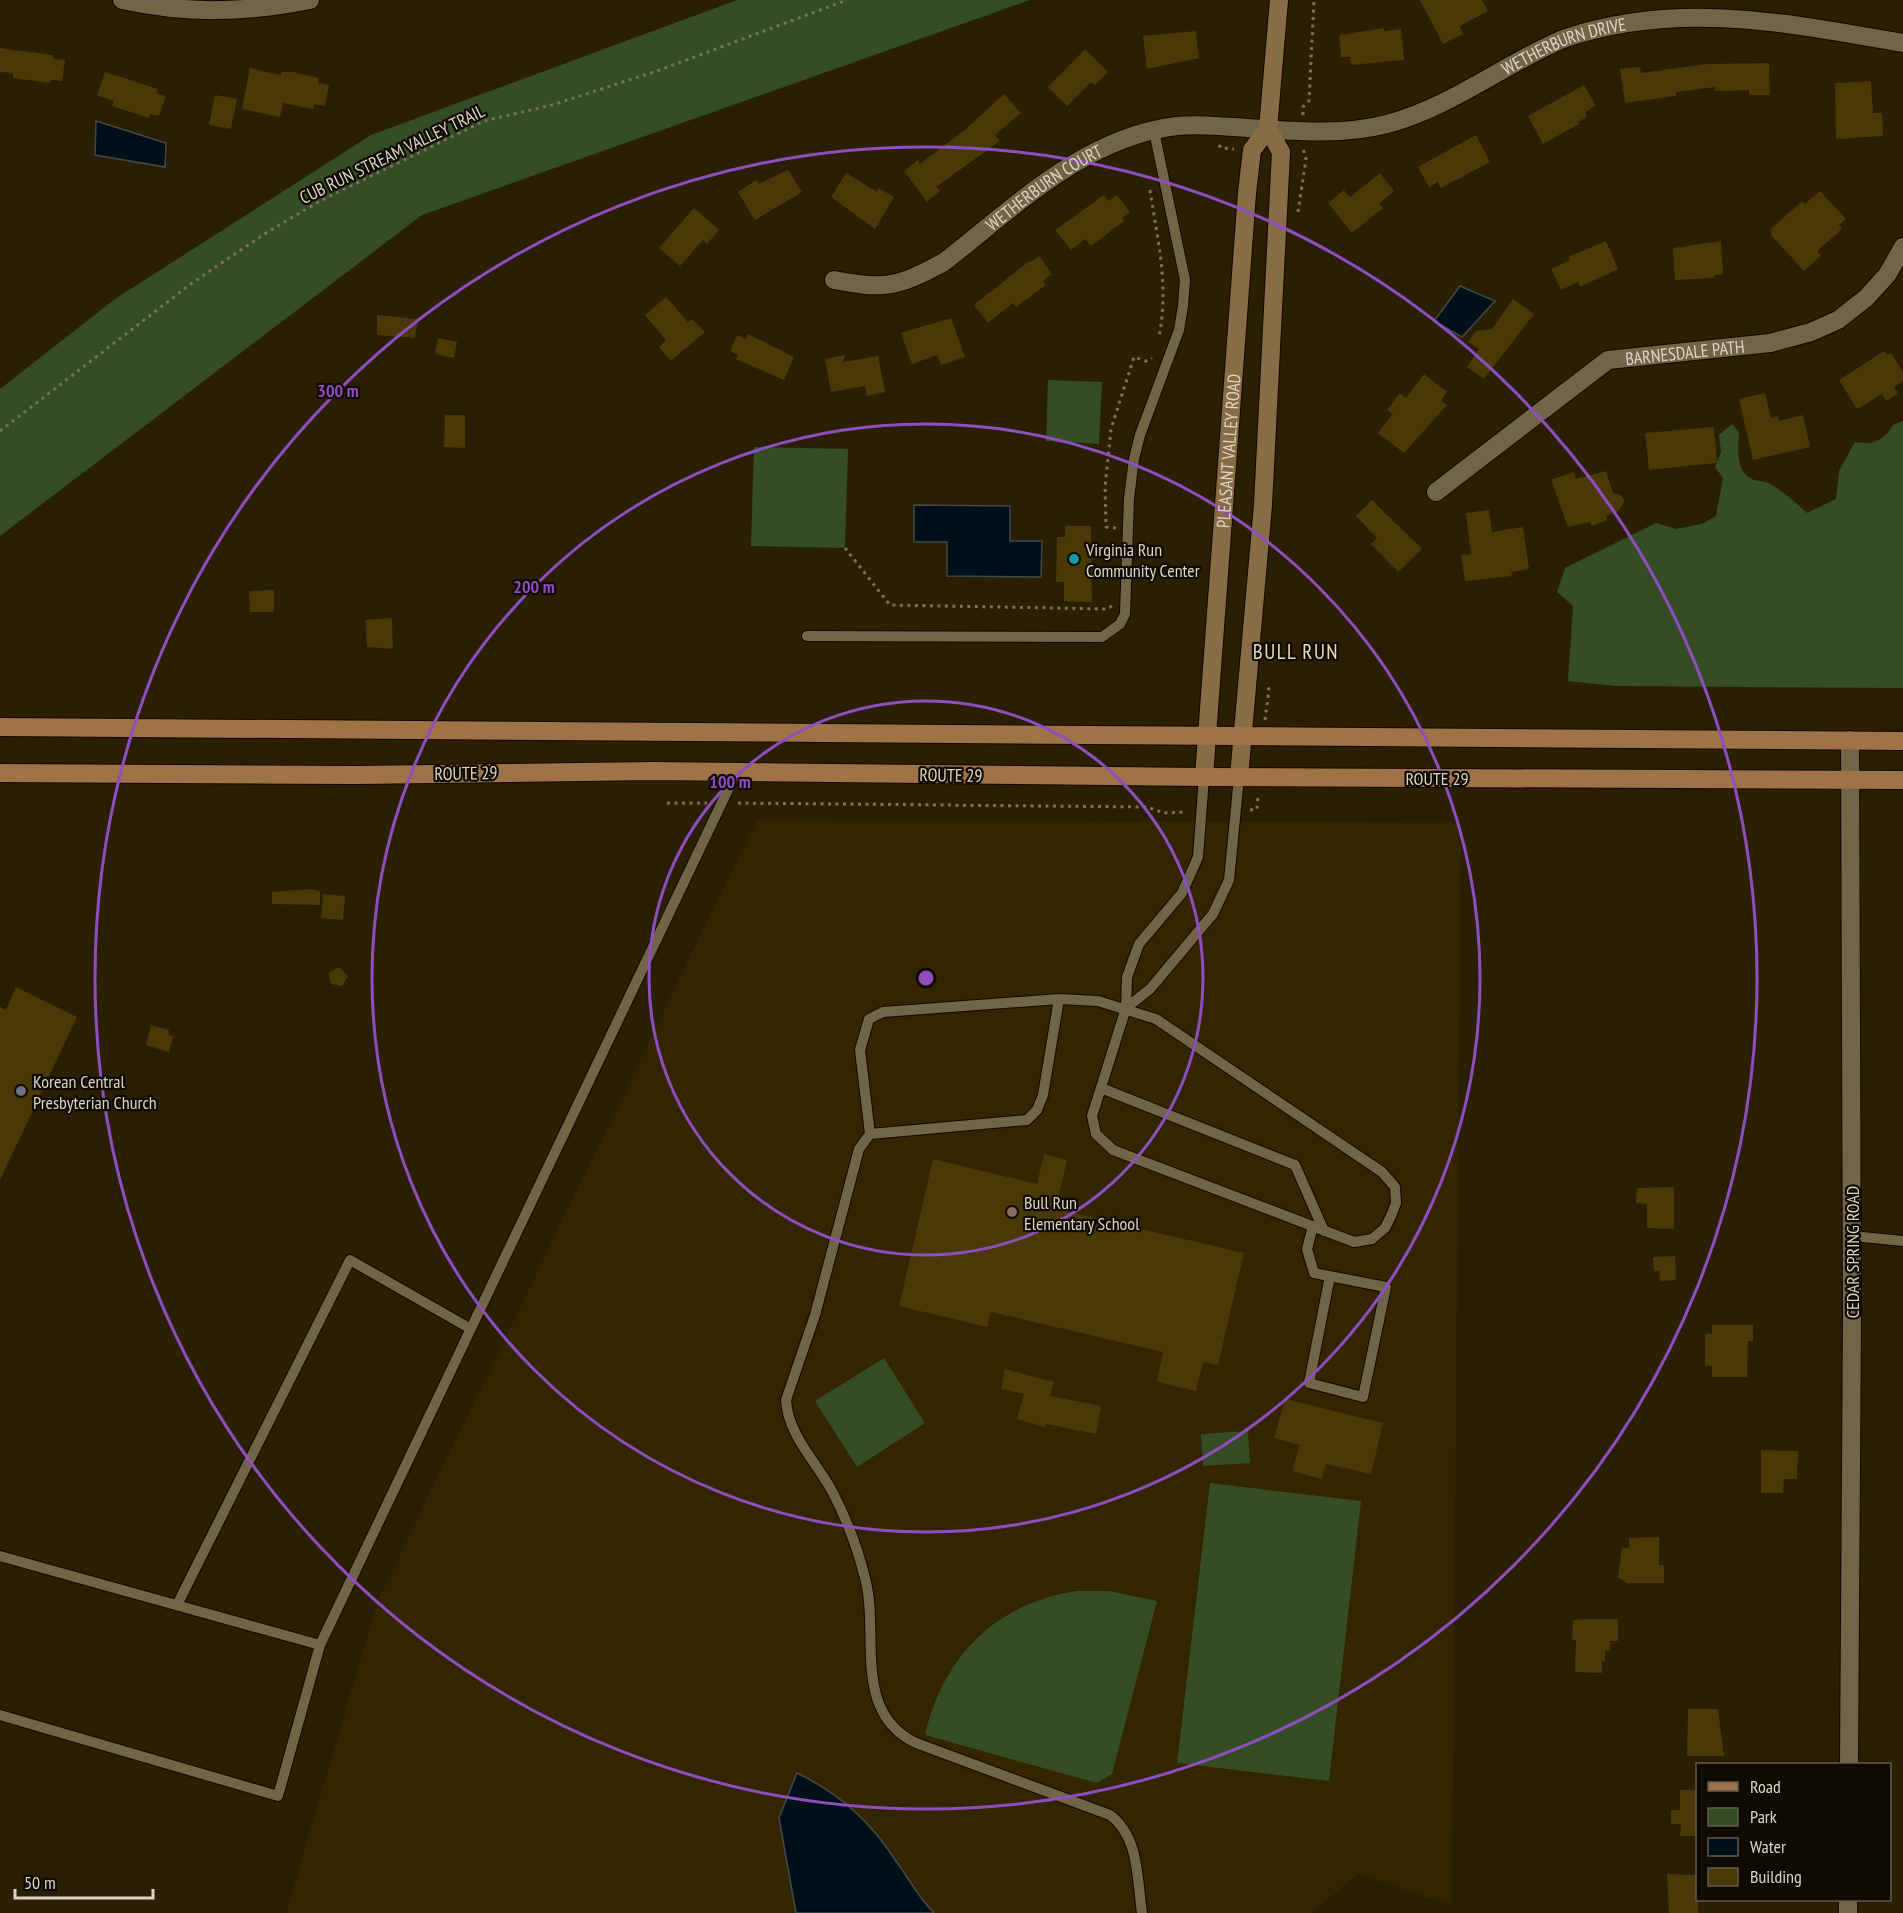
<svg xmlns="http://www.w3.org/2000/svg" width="1903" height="1913" font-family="'PT Sans Narrow',sans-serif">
<rect width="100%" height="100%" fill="#2a1f03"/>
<path fill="#332500" d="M757,819L1461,823L1452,1906L1358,1874L1312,1913H286L378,1600Z"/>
<path fill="#344d24" d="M737,0H1030L422,215L0,536V389L115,299L371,135Z
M1048,380L1102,382L1099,444L1046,441Z
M1903,421V688L1616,686L1568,681L1573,606L1557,592L1565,568L1656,523L1676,529L1702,524L1716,516L1723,478L1715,467L1721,452L1719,435L1732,424L1739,432C1738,448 1735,471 1752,479C1758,482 1764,480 1770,484C1784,492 1795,502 1807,513L1836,499L1839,471L1855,442C1875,445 1883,441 1893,425Z
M754,447L848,449L845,548L751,546Z
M884,1358L925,1423L857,1467L815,1401Z
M1248,1431L1250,1463L1203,1466L1201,1434Z
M1210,1483L1361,1501L1329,1781L1177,1763Z
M1077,1591H1109L1157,1601L1112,1774L1097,1783L925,1735C943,1656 996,1603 1077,1591Z"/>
<path fill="#000f18" stroke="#424a4c" stroke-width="1.5" d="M96,121L166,143L165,167L95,155Z
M1460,286L1495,301L1462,337L1434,321Z
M914,505L1010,506V541H1042L1041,577L947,576V542H914Z
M797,1773C840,1794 870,1821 896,1861C909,1879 918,1897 934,1913H796L779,1818Z"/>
<path fill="#4a3806" d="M1420,0H1482L1488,11L1460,26L1463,34L1443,44Z
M1384,28V31L1401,29L1404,60L1351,65L1350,57H1341L1339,35Z
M1196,31L1199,58L1147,69L1143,36Z
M0,48L53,55V59L65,60L62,81L51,80L50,83L13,78V73L0,72Z
M1085,49L1108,72L1095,85L1091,82L1067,106L1048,87Z
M1769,63L1770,95H1749V90L1715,91V87L1676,92V96L1625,103L1620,69L1640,67L1641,73L1707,64Z
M250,68L281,75L282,72H293L318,78V83L329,85L325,106L314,104L313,109L283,103L280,117L242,109Z
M105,72L158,89L156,93L166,96L159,116L150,114L149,118L112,106L114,101L97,95Z
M1871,81L1873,113H1882L1883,136L1836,139L1835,83Z
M1584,85L1596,106L1585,112L1587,117L1578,122L1579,124L1543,144L1528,116Z
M1004,94L1021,113L995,135L1000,141L936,187L940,191L927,202L904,171L918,160L920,164L966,129Z
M215,95L237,99L231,129L209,125Z
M1476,135L1490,162L1441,188L1438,182L1429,187L1418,167Z
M788,170L802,192L755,220L738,192L756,180L759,184Z
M846,173L877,192L879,188L894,197L875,229L831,197Z
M1380,173L1394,191L1379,204L1383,208L1352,233L1328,203L1344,190L1350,197Z
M1820,191L1846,219L1839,225L1842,229L1817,251L1821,256L1804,271L1771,235V229L1802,201L1805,204Z
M1104,195L1108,201L1117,195L1130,212L1122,218L1124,221L1091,246L1085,239L1071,250L1055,230Z
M694,208L719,230L707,244L703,240L680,266L659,248Z
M1606,241L1618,269L1580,287L1578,282L1561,290L1551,269L1570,260L1568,257Z
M1721,241L1723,274L1714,275V278L1675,280L1673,248Z
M1039,256L1052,274L1043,281L1046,285L1016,307L1013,303L988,323L974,305L1028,262L1029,263Z
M666,297L688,322L692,319L705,332L671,361L659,347L666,340L645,315Z
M1513,299L1534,314L1484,379L1467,367L1479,349L1468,342L1476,331L1492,329Z
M377,315L418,319L415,338L377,335Z
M951,318L965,357L941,365L937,355L912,364L901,333Z
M748,334L794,357L784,380L736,359L738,355L730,351L737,335L746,339Z
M438,338L457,342L454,358L435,354Z
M1884,351L1887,355L1891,353L1903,372V381L1894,387L1898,394L1886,401L1882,394L1857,409L1839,380Z
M845,355L843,362L878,356L885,392L867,396L865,386L831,392L825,359Z
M1424,374L1447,392L1441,401L1447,405L1404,453L1378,433L1393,414L1387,410L1400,393L1406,398Z
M1765,393L1771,418L1778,416L1779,421L1803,415L1810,447L1753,460L1739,399Z
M445,415H465V448L444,447Z
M1714,427L1717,463L1649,470L1645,433Z
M1606,471L1613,493L1621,495L1624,500L1623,505L1618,511L1606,516L1607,520L1592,526L1590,522L1568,527L1551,480L1574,472L1576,479Z
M1372,500L1422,549L1398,572L1371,544L1377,538L1356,516Z
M1489,510L1492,532L1523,527L1529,569L1511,572L1512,576L1465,581L1461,555L1471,554L1466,513Z
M1065,526H1091L1092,602L1064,601V582H1056L1057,537H1065Z
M274,590V612H250L249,591Z
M392,618L393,649L367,647L365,620Z
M309,889L320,891V905L272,904V892Z
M323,894L345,896L343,920L321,918Z
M339,967L348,976L342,986L331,984L329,973Z
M16,987L77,1017L0,1180V1007L6,1010Z
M151,1025L169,1030L168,1035L173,1036L169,1052L146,1045Z
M1044,1154L1067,1160L1056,1209L1244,1253L1218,1365L1203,1362L1196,1391L1157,1382L1163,1352L991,1312L987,1327L899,1306L933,1159L1037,1184Z
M1674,1187V1229L1647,1228V1204L1636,1203L1637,1188Z
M1675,1256L1676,1280L1660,1281L1659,1271H1654L1653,1257Z
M1712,1325H1753V1341H1748L1747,1377H1712V1366H1705V1334H1712Z
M1005,1369L1054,1382L1050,1396L1101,1406L1096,1434L1046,1424L1045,1427L1017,1419L1024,1394L1001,1389Z
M1285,1399L1383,1423L1371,1474L1326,1464L1322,1479L1292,1471L1300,1445L1274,1438Z
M1761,1450L1798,1451L1797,1479H1784L1783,1493H1761Z
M1659,1537V1565H1664V1583H1627L1618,1577L1622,1548H1629V1538Z
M1588,1619H1618V1641H1610V1651H1605V1661H1602V1673L1575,1672L1576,1640H1572L1573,1620Z
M1688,1709H1718L1724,1756H1687Z
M1680,1790H1698V1836H1680L1681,1824H1671V1810H1680Z
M1667,1874L1698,1875V1913H1669Z"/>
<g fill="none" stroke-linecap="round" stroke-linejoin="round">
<g stroke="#130800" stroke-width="12">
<path id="lane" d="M807,636L1102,637L1120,624L1125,614L1129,498L1134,459L1140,435L1179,330L1183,306L1185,280L1154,131
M1126,1008L1150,989L1213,914L1229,880L1239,777
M1101,1088L1295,1165L1324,1231
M870,1134L1027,1120L1037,1110L1043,1095L1059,999
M1313,1226L1307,1249L1314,1273L1386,1287L1363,1397L1309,1383L1330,1276
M1852,1236L1903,1241
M0,1556L320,1645L278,1796L0,1715
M177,1605L350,1260L471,1329
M320,1645L736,773
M1142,1913C1137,1879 1139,1836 1110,1815L916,1743C851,1712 880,1633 865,1578C858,1550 846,1518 833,1493C817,1462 788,1436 786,1400L815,1315L859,1149L870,1134L860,1050L869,1019L883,1012L1059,999L1098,1001L1156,1019L1382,1172L1395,1187L1396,1203L1391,1216L1385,1228L1372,1239L1354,1242L1113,1150L1096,1134L1092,1116L1126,1008L1127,977L1139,944L1182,893L1198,857L1204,777"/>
</g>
<g stroke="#130800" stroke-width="20">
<g id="street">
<path d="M122,0C186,14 245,13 310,0"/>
<path id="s1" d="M834,280C885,290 898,287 944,262C1015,207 1084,137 1177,126C1195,124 1215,126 1233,127C1285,130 1337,137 1387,124C1451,107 1504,64 1563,39C1677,0 1788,23 1903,43"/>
<path id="s2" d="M1436,492L1608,360L1770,343L1811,332L1838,320L1866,298L1887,275L1903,247"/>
<path d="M1849,1764L1852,1319L1850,740"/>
<path d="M1848,1913V1900"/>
</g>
</g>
<g stroke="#130800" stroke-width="20">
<g id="secondary">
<path id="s3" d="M1204,777L1247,193L1252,150L1268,129L1279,0"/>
<path d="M1239,777L1263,505L1281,152L1268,129"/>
</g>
</g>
<g stroke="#130800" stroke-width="20">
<path id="primary" d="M0,727L1903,741
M0,773L356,775L653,771L1204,777L1903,780"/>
</g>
<path stroke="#7a715a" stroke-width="3" stroke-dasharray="3 4.5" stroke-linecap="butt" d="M1303,115V107L1309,101L1314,0
M1219,145L1221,148L1234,149
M1150,190C1158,244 1169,283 1159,338
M1298,212L1306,159L1303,148
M0,431L192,283L269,231L322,200L484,121L552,105L657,71L847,0
M1116,528L1106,527L1105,487L1111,429L1134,357L1146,361L1152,358
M845,548L890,605L1107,609L1112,606
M1265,720L1269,690L1267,683
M667,803H707
M738,803L1147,807L1164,813L1186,812
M1250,810L1257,809L1258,796"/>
<use href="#lane" stroke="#716447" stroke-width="10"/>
<use href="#street" stroke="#716447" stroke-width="18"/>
<use href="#secondary" stroke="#886c46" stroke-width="18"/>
<use href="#primary" stroke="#9f7345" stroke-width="18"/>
</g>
<g fill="none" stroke="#8e4ec0" stroke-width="3">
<circle cx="926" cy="978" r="277"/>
<circle cx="926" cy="978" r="554"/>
<circle cx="926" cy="978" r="831"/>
</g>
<circle fill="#0f9aa8" stroke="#0f0a02" stroke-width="2" cx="1074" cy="559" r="6"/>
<circle fill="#6b7280" stroke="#0f0a02" stroke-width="2" cx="21" cy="1091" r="6"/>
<circle fill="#8d6e63" stroke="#0f0a02" stroke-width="2" cx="1012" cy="1212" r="6"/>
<g text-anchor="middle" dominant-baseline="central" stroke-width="4.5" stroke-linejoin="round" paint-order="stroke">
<g font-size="18" fill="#dcd5c5" stroke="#0f0a02">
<text stroke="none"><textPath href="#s1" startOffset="794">WETHERBURN DRIVE</textPath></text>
<text transform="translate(392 154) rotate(-26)">CUB RUN STREAM VALLEY TRAIL</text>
<text stroke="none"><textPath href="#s1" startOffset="240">WETHERBURN COURT</textPath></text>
<text stroke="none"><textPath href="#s2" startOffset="294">BARNESDALE PATH</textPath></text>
<text stroke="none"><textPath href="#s3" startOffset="327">PLEASANT VALLEY ROAD</textPath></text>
<text transform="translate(466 773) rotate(-1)">ROUTE 29</text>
<text transform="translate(951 775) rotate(1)">ROUTE 29</text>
<text x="1437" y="778">ROUTE 29</text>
<text transform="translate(1852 1252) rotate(-90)">CEDAR SPRING ROAD</text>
</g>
<g font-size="18" fill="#dcd5c5" stroke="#0f0a02" text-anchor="start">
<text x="1086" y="549">Virginia Run<tspan x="1086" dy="21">Community Center</tspan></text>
<text x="33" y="1081">Korean Central<tspan x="33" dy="21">Presbyterian Church</tspan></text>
<text x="1024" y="1202">Bull Run<tspan x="1024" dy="21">Elementary School</tspan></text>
</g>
<g font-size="21" letter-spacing="1.5" fill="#eadcbb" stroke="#0f0a02">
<text x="1296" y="651">BULL RUN</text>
</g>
</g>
<circle cx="926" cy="978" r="9" fill="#8e4ec0" stroke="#0f0a02" stroke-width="3"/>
<g font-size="18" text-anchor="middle" font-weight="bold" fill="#8e4ec0" stroke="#0f0a02" stroke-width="4.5" stroke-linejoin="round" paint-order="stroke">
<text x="338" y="397">300 m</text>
<text x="534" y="593">200 m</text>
<text x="730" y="788">100 m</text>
</g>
<rect x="1696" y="1763" width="195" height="138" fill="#0f0a02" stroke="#615b50" stroke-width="1.5"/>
<rect x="1708" y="1782" width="30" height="9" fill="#9f7345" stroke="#615b50" stroke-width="1.5"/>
<text x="1750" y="1793" font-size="18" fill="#dcd5c5">Road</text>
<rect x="1708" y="1808" width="30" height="18" fill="#344d24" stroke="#615b50" stroke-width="1.5"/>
<text x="1750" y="1823" font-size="18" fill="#dcd5c5">Park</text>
<rect x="1708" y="1838" width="30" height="18" fill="#000f18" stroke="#615b50" stroke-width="1.5"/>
<text x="1750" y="1853" font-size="18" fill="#dcd5c5">Water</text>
<rect x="1708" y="1868" width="30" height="18" fill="#4a3806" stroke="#615b50" stroke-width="1.5"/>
<text x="1750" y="1883" font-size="18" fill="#dcd5c5">Building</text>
<path d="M15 1889v9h138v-9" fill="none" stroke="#dcd5c5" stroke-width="3"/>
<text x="24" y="1889" font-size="18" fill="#dcd5c5" stroke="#0f0a02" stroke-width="4.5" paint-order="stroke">50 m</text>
</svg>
